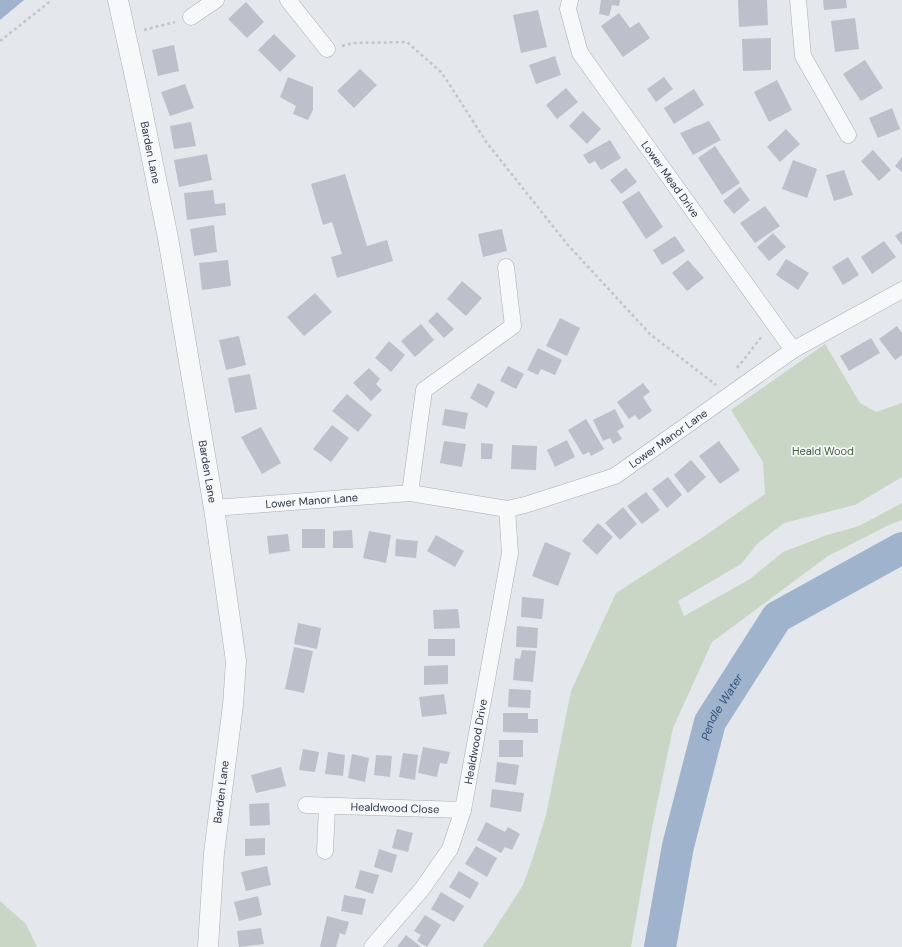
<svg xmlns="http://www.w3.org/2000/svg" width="902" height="947" font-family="'DM Sans',sans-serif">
<rect width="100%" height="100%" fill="#e4e7ec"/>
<path fill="#c9d6c5" d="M825,344L860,403L876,412L902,403V477L855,505L784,523L758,543L741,564L678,601L684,616L750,579L783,552L827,535L859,526L902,503V520L889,525L828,556L712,642L673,728L652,828L631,947H482L491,935L523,885L533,857L546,815L571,691L616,593L703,537L765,494L763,462L731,410Z
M0,901L26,924L37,947H0Z"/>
<path fill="#9fb4cc" d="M0,0H24L0,20Z"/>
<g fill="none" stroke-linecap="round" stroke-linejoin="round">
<path stroke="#9fb4cc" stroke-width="32" id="s1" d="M660,947L678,846L710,722L777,617L902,548"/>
</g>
<path fill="#bbc0ca" d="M601,0H620L619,6L612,5L609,16L599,14Z
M738,0H767L768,25L739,27Z
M823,0H846L847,8L824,10Z
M246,2L264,22L247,38L228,19Z
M538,10L547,47L521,53L513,15Z
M619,13L630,28L639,22L650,38L623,57L601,26Z
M855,18L859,49L835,52L831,21Z
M274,34L296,56L280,72L258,50Z
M771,38V70L743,71L742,39Z
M174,45L179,71L158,76L152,50Z
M555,56L561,75L536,84L529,65Z
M865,60L883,88L861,101L843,74Z
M360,69L377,85L354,108L337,91Z
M288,77L313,87V110L308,120L293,114L296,106L280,97Z
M664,77L673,89L656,102L647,89Z
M777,80L792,110L769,122L754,92Z
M185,84L194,108L170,116L161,92Z
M566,88L578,102L557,119L546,105Z
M694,89L704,105L674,124L664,108Z
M892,108L900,129L878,138L869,118Z
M583,111L601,129L587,144L569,126Z
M709,121L721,140L693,155L680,133Z
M191,122L196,146L174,149L170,126Z
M786,129L800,144L780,162L767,147Z
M610,140L621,158L601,170L595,161L589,164L583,155Z
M715,146L740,183L722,195L698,158Z
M873,150L891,170L879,181L861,161Z
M207,154L212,180L179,187L174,160Z
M902,157V172L895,166Z
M793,160L817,169L807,198L782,189Z
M626,168L637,182L621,194L610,180Z
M844,170L853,195L834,201L826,175Z
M345,174L367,246L387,240L393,261L337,278L331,257L342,254L332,222L323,225L311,184Z
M740,187L750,200L734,214L723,201Z
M213,190L215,204L225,203L226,215L187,220L184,193Z
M639,191L663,227L646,239L622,202Z
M765,206L780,226L755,243L740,223Z
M214,225L217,252L194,256L190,229Z
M502,229L507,251L483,257L478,234Z
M902,231V245L895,236Z
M773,233L786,247L769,261L757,247Z
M675,236L685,251L662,265L653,250Z
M884,241L896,257L872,274L861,257Z
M848,257L859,275L843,285L832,267Z
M786,259L809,273L798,290L776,275Z
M228,260L231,286L202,290L199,263Z
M688,260L704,278L687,291L672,273Z
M462,281L482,298L466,316L447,299Z
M315,293L332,312L304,336L287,317Z
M437,312L454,329L444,338L428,321Z
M560,318L580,328L567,356L546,346Z
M421,324L434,340L415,357L401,341Z
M897,326L902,333V355L895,360L879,339Z
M239,336L246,365L226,370L219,340Z
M871,338L880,353L849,371L840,356Z
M389,341L405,355L391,372L375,358Z
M538,348L562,360L555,375L541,369L538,375L527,370Z
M508,366L524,374L516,389L500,381Z
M369,368L380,379L376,384L382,390L371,401L353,383Z
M250,374L257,409L235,413L228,378Z
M478,383L495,392L487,408L470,398Z
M643,383L650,392L643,397L652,411L639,420L635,415L629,419L617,402Z
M347,394L372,415L358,432L332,411Z
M445,409L468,413L465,429L442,425Z
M615,409L624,427L617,431L622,439L613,444L610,438L603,441L593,420Z
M586,419L604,449L591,456L589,452L583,455L568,430Z
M332,425L349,438L331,462L313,449Z
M261,427L281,463L262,474L241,437Z
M567,440L575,457L555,467L547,450Z
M444,441L466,444L462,467L440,463Z
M719,441L740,470L720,484L699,456Z
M481,443L493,444L492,459H481Z
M512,445L537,446L536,470L511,469Z
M691,460L706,477L688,493L674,475Z
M668,477L682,495L667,508L652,489Z
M646,492L660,510L642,524L627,506Z
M623,507L637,524L620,540L605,523Z
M598,523L613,537L597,555L582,541Z
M302,529H325V548H302Z
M352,530L353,548H333V531Z
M369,531L391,535L386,563L363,558Z
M288,534L290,551L269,554L267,536Z
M436,535L464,551L455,567L427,551Z
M396,539L418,541L416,558L395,556Z
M545,542L571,553L558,586L532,576Z
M522,597L544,599L542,619L521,617Z
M458,609L460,628L434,629L433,610Z
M298,623L321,628L317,649L294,644Z
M517,626L538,628L537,648L516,647Z
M428,639H455V656H428Z
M294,647L313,651L304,693L285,689Z
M522,650L536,651L533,682L513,680L515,658L520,659Z
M448,665V684L424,685V666Z
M509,689L531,690L530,708L508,707Z
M444,694L447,714L422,717L419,697Z
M503,713H528V719H538V733L503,732Z
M499,740H523V757H499Z
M423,747L450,752L447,764L440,763L437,777L418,773Z
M303,749L319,752L315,772L299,770Z
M328,752L345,755L343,776L325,774Z
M403,753L418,755L415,780L399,777Z
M352,754L369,758L365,782L348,778Z
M376,755L392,756L390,777L374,775Z
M497,762L519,765L516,785L495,782Z
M281,767L286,786L256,793L251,775Z
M492,789L524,793L521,812L490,807Z
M269,803L270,825L250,826L249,804Z
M486,822L505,832L508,827L520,834L512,850L505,847L501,853L477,840Z
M397,829L413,833L408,852L392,848Z
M265,838V855L245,856V839Z
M476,846L497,858L487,877L465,864Z
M379,849L397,855L392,873L374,867Z
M267,866L271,885L246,891L241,872Z
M360,870L379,875L373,894L355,888Z
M459,871L479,883L470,899L449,887Z
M441,892L464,906L454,922L431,909Z
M344,895L366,899L362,915L341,911Z
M258,896L262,915L239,921L234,902Z
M425,915L441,925L427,947L417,941L421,935L414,931Z
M327,916L349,922L345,935L340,933L336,947H320Z
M261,928L264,944L239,947L237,931Z
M406,935L420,946V947H397Z"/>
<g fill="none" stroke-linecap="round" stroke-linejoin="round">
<g stroke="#a9aeb7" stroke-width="17">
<g id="minor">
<path d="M288,0L327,49"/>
<path id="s2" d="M570,0L568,9L580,53L793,350"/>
<path d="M798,0L803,56L848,135"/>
<path d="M191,17L216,0"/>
<path d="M410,493L424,390L513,326L506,267"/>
<path id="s3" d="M214,508L410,493L507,509L525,505L615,476L793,350L902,290"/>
<path id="s4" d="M306,805L463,810"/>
<path d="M325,851L327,806"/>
<path id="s5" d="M372,947L422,889L450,849L463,810L510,553L507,509"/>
</g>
</g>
<g stroke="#a9aeb7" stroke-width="21">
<g id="tertiary">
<path id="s6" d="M118,0L139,95L168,238L214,508L236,661L233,705L214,853L208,947"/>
</g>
</g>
<path stroke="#c2c5cb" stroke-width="2.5" stroke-dasharray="3 3" stroke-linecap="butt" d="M144,30L175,22
M0,41L52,0
M342,46L354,43L407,42L442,73L487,143L567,244L650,334L716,385
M737,368L763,335"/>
<use href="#minor" stroke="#f7f8fa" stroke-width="16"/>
<use href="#tertiary" stroke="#f7f8fa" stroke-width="20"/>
</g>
<g text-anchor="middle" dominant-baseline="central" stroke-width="3.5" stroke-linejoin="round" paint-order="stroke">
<g font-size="11" fill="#2b3445" stroke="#f4f6f9">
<text stroke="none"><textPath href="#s6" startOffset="156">Barden Lane</textPath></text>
<text stroke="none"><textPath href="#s2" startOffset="210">Lower Mead Drive</textPath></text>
<text stroke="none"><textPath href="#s3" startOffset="473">Lower Manor Lane</textPath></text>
<text stroke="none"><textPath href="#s6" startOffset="480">Barden Lane</textPath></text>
<text stroke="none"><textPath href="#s3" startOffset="98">Lower Manor Lane</textPath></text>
<text stroke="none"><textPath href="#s5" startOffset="236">Healdwood Drive</textPath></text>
<text transform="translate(221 792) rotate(-83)">Barden Lane</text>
<text stroke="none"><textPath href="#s4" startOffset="89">Healdwood Close</textPath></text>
</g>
<g font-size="11" fill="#3f6138" stroke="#f4f6f9">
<text x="823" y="451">Heald Wood</text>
</g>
<g font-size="12" font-style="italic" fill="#34527a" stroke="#f4f6f9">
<text stroke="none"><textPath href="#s1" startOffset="249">Pendle Water</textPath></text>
</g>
</g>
</svg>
